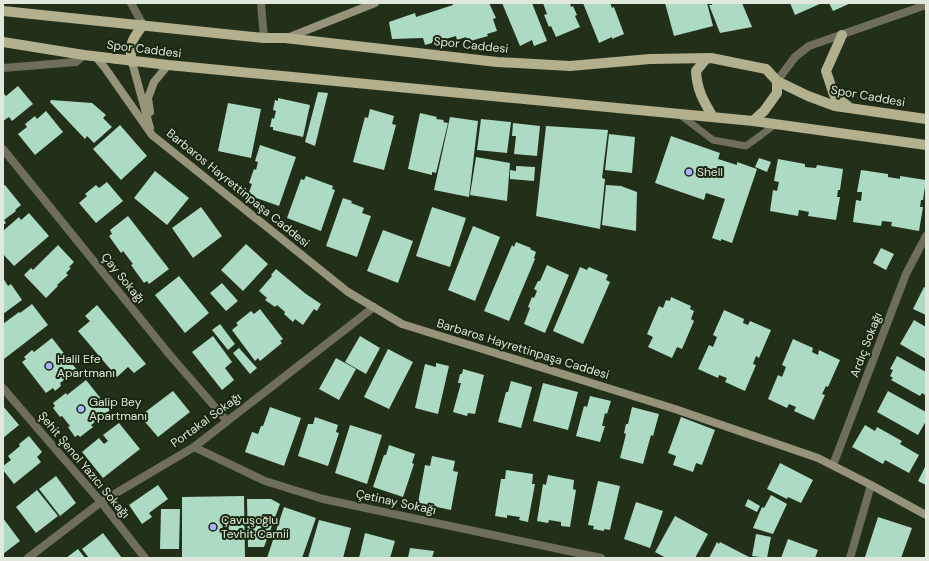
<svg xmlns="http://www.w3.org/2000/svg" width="929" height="561" font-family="'DM Sans',sans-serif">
<rect width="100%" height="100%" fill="#22301a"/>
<path fill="#addac3" d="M453,3H489L496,18L493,19L497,31L487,34L488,36L467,42L466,37L457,40L456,36L425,45L423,38L392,39L389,22L415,13L416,17L453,5Z
M502,3H532L547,41L534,46L532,40L520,46Z
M543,3H570L571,7L573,6L577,15L575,16L580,27L556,37L551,26L549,27L544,15L547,14Z
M583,3H610L612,8L614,7L624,34L612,39V37L599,43Z
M665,3H707L713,26L674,36Z
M712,3H742L752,27L720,33L709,5H712Z
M790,3H822L795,15Z
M829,3H851L833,11Z
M18,86L33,104L12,121L9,117L3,121V93L6,96Z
M318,92L328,93L315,146L305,142Z
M278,98L310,105L303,137L273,130V127H270L272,118L274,119L276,111L273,110L275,100L278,101Z
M51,100L92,103L106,115L103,118L112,127L94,143L87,136L85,139L50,102Z
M228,103L261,109L251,158L218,151Z
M370,109L394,116L392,124L396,125L384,170L353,162L365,117L368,118Z
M46,111L63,132L35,155L18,134L27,127L25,124L35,116L37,119Z
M420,113L437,117L436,119L444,120L443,122L448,123L436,173L432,172V175L408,169Z
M450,117L478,121L469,197L434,190Z
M481,119L511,122L507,153L477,150Z
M513,123L540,126L537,156L514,154L516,136H512Z
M120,125L147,156L121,180L93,149Z
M546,126L608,130L602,178L605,179L600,229L536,216Z
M609,134L635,137L632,173L605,170Z
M671,136L720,153L718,159L737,165V162L757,169L732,243L721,239V241L712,238L725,199L706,193L704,200L655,183Z
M260,145L296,157L279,206L248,195L252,184L249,183L254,169L256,170L258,162L255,161Z
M476,157L510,163L507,201L470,195Z
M759,158L771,162L767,172L755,167Z
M778,159L805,164V167L816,168L817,165L843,169L840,190H838L837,197H840L836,220L808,216L809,212L799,210L798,216L770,211L773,190L777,191L779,182L774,181Z
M516,166L535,167L534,181L510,179V170L516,171Z
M861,170L888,174V177L900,179V176L926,180L923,200H921L920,207H923L919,231L891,226L892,222L882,221L881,226L853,222L856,200L861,201L862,192H857Z
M155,171L189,198L167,225L134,198Z
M306,176L333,186L332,189L335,190L321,231L287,218L301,179L304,180Z
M107,182L123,201L96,223L79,203L87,196L85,194L96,185L99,188Z
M5,185L21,205L15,210L16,211L4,220L6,223L3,225V186Z
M606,185L621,186L637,192L636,231L602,225Z
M343,198L352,201L351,203L364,208L362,213L371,216L357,257L326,246Z
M201,207L222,236L193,258L172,228Z
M432,207L466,218L450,267L416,256Z
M29,213L49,236L14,266L3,254V231L19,217L21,220Z
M128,216L169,269L149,284L147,281L144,283L131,265L133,264L123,251L121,253L109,236L112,234L110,230Z
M473,226L500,237L475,301L448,290Z
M383,230L413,241L398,283L367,271Z
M516,242L531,248L530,249L536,252L534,258L535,259L509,321L484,311L512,245L514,247Z
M246,244L268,264L243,291L221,270Z
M58,245L74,262L69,267L71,268L66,273L68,275L57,285L58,286L46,298L24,275L31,268L33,270Z
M881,248L894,254L886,270L873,263Z
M547,265L569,275L545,333L524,324L530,308L528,307L532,297L534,298L537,291L534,289L538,281H540Z
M580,267L587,270L589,267L608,275L606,280L610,282L583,344L553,331Z
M276,269L306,294L321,304L317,311L314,309L303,325L295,319L293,322L284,314L285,312L277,305L275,307L265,300L267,298L259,291L272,276L271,275Z
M179,276L209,313L185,333L155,295Z
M3,278L8,286L11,284L22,300L3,314Z
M222,283L238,301L226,311L210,293Z
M924,287L926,288V315L913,309Z
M671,297L691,306L690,309L694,311L691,319L694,321L682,349L677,347L672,358L648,347L653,337L647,334L659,306L663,308L666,300L670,301Z
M32,304L48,325L4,359L3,358V324L19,312L20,313Z
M97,305L146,364L134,373L128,367L117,377L78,331L90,321L85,316Z
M260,309L283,339L280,341L282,343L260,361L258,358L255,361L232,330L238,325L236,323L251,311L254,314Z
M724,310L744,319L743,323L748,325L750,321L771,330L759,358L756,356L753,364L756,365L745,391L725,382L727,378L719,375L718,378L698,369L709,345L713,347L717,337L713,335Z
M914,320L926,327V359L900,344Z
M220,324L235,344L228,350L212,330Z
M213,336L232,362L225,368L234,380L222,390L192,352Z
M360,336L380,348L366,374L345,362Z
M52,338L77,370L60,383L61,386L55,391L53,388L46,393L22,362L26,359L24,357L32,350L34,352Z
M793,339L813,348L812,352L818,355L819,350L840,360L828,387L826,386L822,394L825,395L814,420L794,411L796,407L789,404L787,408L768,399L778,375L782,377L786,367L782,365Z
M239,348L257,368L250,374L233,353Z
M388,349L413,362L389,409L364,397Z
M897,356L926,372L925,395L922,393L920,396L891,380L893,378L890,376L893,370L890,369Z
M336,358L356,369L339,400L319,389Z
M436,363L449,366L438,414L415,408L425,364L436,367Z
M463,369L484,375L475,414L468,413L467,416L453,412L461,383H458L460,374H462Z
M86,380L110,410L91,425L93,427L80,437L78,435L75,437L68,427L70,426L62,416L60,417L53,408L55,406L53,403L66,393L67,395Z
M511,381L532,387L521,428L498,422L506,392H508Z
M543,383L578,392L568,430L533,421Z
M173,391L190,412L158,437L140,416Z
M888,391L926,412V421L918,435L877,412Z
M590,396L611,401L607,414L605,413L602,426H605L600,442L576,436L584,406L587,407Z
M3,406L19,425L3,438Z
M270,407L301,418L284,466L245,452L252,432L258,434L261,426H263Z
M632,407L659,414L653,436L651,435L643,464L620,458L626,434L624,433L626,424H628Z
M315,417L338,425L336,432L339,433L328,466L298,456L308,424H313Z
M681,417L715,430L702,465L696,463L693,472L673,465L676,456L668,453Z
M119,423L140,449L103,478L82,452L99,438L104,444L108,441L103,435Z
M350,425L382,435L367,484L335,473Z
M865,425L875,431L877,427L902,441L900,444L919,455L909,473L885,460L883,464L852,447Z
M29,436L42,452L37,457L41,462L14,484L3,470V466L11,460L8,456L20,446L19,444Z
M389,445L415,454L412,463L414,464L403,497L373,487L384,455H386Z
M432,456L455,461L453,471L458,472L451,510L418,503L425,465L430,466Z
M780,463L813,480L801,503L788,497L787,499L767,489Z
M926,465V485L918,481Z
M506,470L533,474L532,484H535L528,522L519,520L520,517L507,515V518L495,516L501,479H505Z
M548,475L574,480L573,489L576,490L570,527L561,526V522L549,520L548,523L537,521L543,484L546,485Z
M56,476L76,503L60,516L39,489Z
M598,481L620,486L610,530L604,529V531L593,529L594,526L588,525Z
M158,485L168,499L149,513L152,517L142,524L129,505Z
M37,490L58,516L36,533L16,507Z
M771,495L787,504L773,534L753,528L762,507L764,508Z
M244,496L245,558H182V497Z
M247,499H271L280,504L264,547H248Z
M748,499L760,506L757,512L745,506Z
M636,502L663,511L650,548L624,539Z
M284,507L316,518L302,558H267Z
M161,509H180L179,549H160Z
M675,516L708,534L695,558H666L655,552Z
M878,517L912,528L901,558H868L865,557Z
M3,518L20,541L3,554Z
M319,520L351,528L343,558H308Z
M103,533L122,558H89L82,549Z
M365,533L395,541L390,558H359Z
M756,534L771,537L767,558L752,556Z
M788,539L818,550L815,558H781Z
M717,542L719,544L720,542L751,558H709Z
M410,548L434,551L432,558H408Z
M78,549L85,558H66Z"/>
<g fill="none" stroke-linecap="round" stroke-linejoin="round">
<path stroke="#6f6e5d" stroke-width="7" d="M679,114L713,140L746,146L776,124"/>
<path stroke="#6f6e5d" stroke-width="8" d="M131,3L143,25
M261,3L264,38
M3,68L76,62L84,55
M777,81L795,57L809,46L926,5
M3,149L169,354L227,421
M3,388L101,502L145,558
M194,447L265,481L323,499L601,558
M833,465L906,274L926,236
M28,558L101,502L194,447L374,307
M850,558L871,485"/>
<path stroke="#959379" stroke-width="8" d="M287,38L375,3
M96,57L105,68L152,135L348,292L402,324L675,409L818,458L871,485L926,515
M132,62L150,128
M150,112L148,98L154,82L168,65"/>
<path stroke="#b2b08d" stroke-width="10" d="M3,11L264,38H285L497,62L570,66L650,59L711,58L766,69L777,81L808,96L835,106L926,119
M842,35L826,71L834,95L850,108
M3,42L84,55L168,65L753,121L926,145
M706,59L696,71C697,90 703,100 713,117
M132,62C128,45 133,38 143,25
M753,121L764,111L777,93V81"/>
</g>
<g fill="#a9b0fc" stroke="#192610" stroke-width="1.5">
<circle cx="689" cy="172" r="4"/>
<circle cx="49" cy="366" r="4"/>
<circle cx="81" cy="409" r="4"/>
<circle cx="213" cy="527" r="4"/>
</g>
<g text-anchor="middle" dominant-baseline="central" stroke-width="4" stroke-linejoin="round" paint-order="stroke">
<g font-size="12" fill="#dfe8da" stroke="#192610">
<text transform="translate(471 45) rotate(6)">Spor Caddesi</text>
<text transform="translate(144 49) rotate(7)">Spor Caddesi</text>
<text transform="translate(868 96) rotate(10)">Spor Caddesi</text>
<text transform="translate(238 188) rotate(39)">Barbaros Hayrettinpaşa Caddesi</text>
<text transform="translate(123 278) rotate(51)">Çay Sokağı</text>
<text transform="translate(866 345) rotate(-69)">Ardıç Sokağı</text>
<text transform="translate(523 349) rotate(17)">Barbaros Hayrettinpaşa Caddesi</text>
<text transform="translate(206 420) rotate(-36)">Portakal Sokağı</text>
<text transform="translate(84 465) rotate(50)">Şehit Şenol Yazıcı Sokağı</text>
<text transform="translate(396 502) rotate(12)">Çetinay Sokağı</text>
</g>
<g font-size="12" fill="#dfe8da" stroke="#192610" text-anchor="start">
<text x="697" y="172">Shell</text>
<text x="57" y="359">Halil Efe<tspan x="57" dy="14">Apartmanı</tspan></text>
<text x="89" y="402">Galip Bey<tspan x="89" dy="14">Apartmanı</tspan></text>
<text x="221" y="520">Çavuşoğlu<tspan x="221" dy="14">Tevhit Camii</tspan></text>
</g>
</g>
<rect width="929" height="561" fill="none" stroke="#dfe8da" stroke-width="8"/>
</svg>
